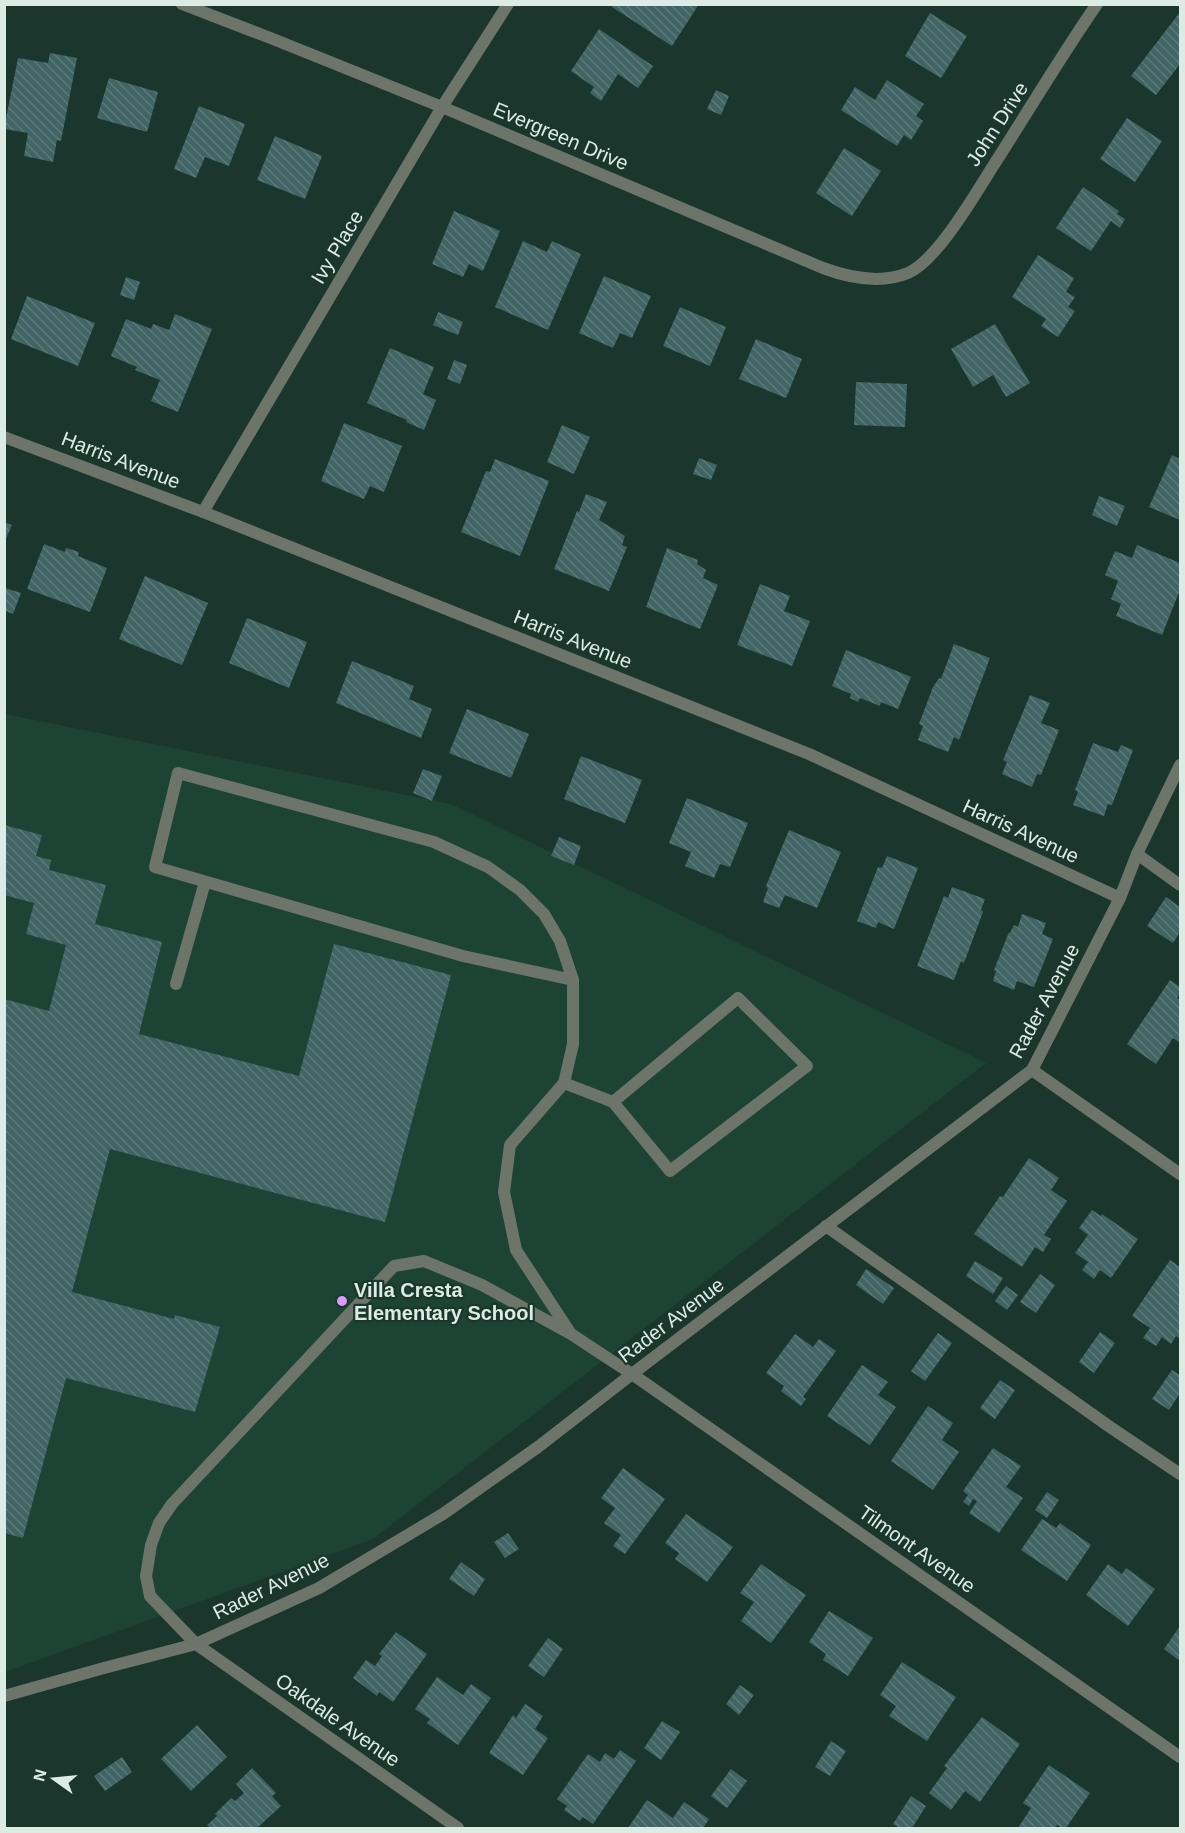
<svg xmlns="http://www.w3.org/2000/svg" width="1185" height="1833" font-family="Helvetica,sans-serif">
<defs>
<pattern id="building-back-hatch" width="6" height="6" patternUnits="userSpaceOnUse" patternTransform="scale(1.5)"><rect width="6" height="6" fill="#416464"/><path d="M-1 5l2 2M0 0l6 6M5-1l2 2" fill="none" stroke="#5c7a7a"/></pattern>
</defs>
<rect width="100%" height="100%" fill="#1b372d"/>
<path fill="#1d4335" d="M5,714L451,804L986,1063L373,1539L5,1672Z"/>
<path fill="url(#building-back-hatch)" d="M614,4H699L672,46L612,7Z
M1180,12V64L1156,95L1131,76Z
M930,13L967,36L941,78L905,56Z
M599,29L653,66L638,88L618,74L601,101L590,93L594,87L571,71Z
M50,53L77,58L61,141L57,140L53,162L24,156L28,133L4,129L18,58L48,63Z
M109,78L158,92L147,132L97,118Z
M887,80L924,104L916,116L923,121L911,140L904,135L897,146L841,110L855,87L875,100Z
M716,90L729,96L721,115L707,109Z
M199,106L245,124L229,166L205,157L196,178L174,169Z
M1127,118L1162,141L1135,182L1100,159Z
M275,136L322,156L305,199L257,180Z
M844,148L881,171L852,216L816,193Z
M1083,187L1119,211L1117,214L1125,219L1120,228L1111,221L1091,251L1056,228Z
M454,211L500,231L483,271L469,264L463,277L432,264Z
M523,241L547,252L552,241L581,254L548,330L495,307Z
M1038,255L1074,278L1066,292L1075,297L1068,307L1075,311L1058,337L1041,326L1046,319L1012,297Z
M604,276L651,296L632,338L620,333L613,348L579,333Z
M126,277L140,282L134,300L120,295Z
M27,296L95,323L78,366L11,339Z
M680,307L726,327L710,366L663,346Z
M438,312L463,322L458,335L433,325Z
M175,314L212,329L178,412L151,401L160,380L135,370L137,367L111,356L126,319L151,329L153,324L169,330Z
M995,324L1030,383L1006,397L993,375L973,387L951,349Z
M756,339L802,359L786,398L739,379Z
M390,348L434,367L423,394L436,400L424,430L406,422L407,420L367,403Z
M454,360L467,365L460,384L447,379Z
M856,382L907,384L905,427L854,425Z
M344,423L402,446L384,492L370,486L364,499L321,481Z
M562,425L590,437L574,474L547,462Z
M1172,455L1180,459V520L1149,507Z
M699,458L717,465L711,480L693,474Z
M495,459L549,481L520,556L461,532L486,471L490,472Z
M586,494L607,502L599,520L625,536L622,545L627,547L609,591L554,569L577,511L579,512Z
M1099,496L1125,506L1117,526L1092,515Z
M4,522L12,525L4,543Z
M44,544L65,552L66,548L79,552L78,556L107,568L90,612L27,589Z
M1137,545L1180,563L1179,577H1180V590L1162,635L1116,616L1121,604L1111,599L1118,581L1105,575L1115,551L1132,558Z
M667,548L698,560L697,564L706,570L703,578L718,585L700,629L646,607Z
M145,576L208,603L182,665L119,639Z
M760,584L790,596L784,611L810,621L792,666L737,645Z
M5,588L21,593L13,614L4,610Z
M247,618L307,642L289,688L229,663Z
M954,644L990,658L959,740L954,737L948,752L918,740L923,726L919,724L933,687L939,678L941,679Z
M846,650L911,677L898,709L881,702L880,706L860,698L858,702L850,698L851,694L832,686Z
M352,661L414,686L409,699L432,709L421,738L336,703Z
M1030,695L1050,703L1041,723L1059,730L1041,775L1037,774L1032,787L1002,774L1007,762L1003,760Z
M467,709L529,734L511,778L449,753Z
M1093,743L1118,752L1121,745L1133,750L1112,805L1108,804L1104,816L1073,805L1078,792L1075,790Z
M581,756L642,780L625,823L564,799Z
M423,769L442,776L432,801L413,793Z
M687,798L748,823L730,867L720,864L714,878L685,866L691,852L669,843Z
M4,825L42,835L36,856L51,860L49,870L106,885L95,924L162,942L139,1034L299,1076L334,944L451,975L385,1222L110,1149L72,1292L174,1319L175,1315L220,1327L195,1412L66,1378L23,1538L4,1533V999L49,1011L66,945L26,934L34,903L4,895Z
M789,830L841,852L817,908L785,895L779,908L763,902L768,888L766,886Z
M559,837L581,846L574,865L551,856Z
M887,856L918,868L894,929L878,922L876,928L857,921L878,867L882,868Z
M952,887L985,899L981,910L983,912L964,963L961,961L954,980L917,966L944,896L948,898Z
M1166,897L1180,907V932L1173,943L1147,926Z
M1022,914L1046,923L1042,934L1053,939L1034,987L1017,981L1014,990L993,981L996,971L994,970L1009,932L1010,933L1014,925L1018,927Z
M1170,980L1180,987V993L1177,998L1180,1000V1041L1179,1042L1173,1038L1156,1064L1127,1044Z
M1029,1158L1059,1178L1051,1190L1067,1201L1044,1235L1051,1239L1043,1252L1035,1247L1022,1267L974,1234L1000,1196L1003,1197Z
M1092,1210L1101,1216L1102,1214L1138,1239L1111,1278L1100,1270L1094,1279L1082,1270L1088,1262L1075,1253L1088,1235L1079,1228Z
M1170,1260L1180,1267V1336L1179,1338L1176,1336L1171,1344L1162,1337L1156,1346L1143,1338L1150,1328L1132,1316Z
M975,1261L1003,1278L993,1294L966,1276Z
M866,1269L894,1288L883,1304L856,1285Z
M1040,1274L1055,1285L1036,1313L1020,1302Z
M1006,1286L1018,1295L1007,1310L995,1301Z
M1100,1332L1115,1343L1094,1373L1079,1362Z
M938,1333L952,1343L925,1381L911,1371Z
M795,1334L813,1347L819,1339L836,1351L803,1397L806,1399L801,1406L781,1391L784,1386L766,1373Z
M862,1365L888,1382L878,1395L896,1407L870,1445L827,1416Z
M1172,1370L1180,1375V1393L1169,1410L1152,1399Z
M1000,1380L1015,1390L995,1419L980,1408Z
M928,1406L953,1423L942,1440L959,1452L933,1490L891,1461Z
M993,1448L1021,1466L1006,1487L1023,1498L999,1533L969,1513L977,1501L973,1499L969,1506L963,1502L968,1495L963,1491Z
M623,1468L665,1499L625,1554L613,1546L621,1535L604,1523L615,1508L601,1498Z
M1047,1492L1059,1500L1047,1518L1035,1510Z
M686,1514L733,1547L707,1582L675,1559L679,1553L665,1543Z
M1042,1519L1056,1528L1060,1523L1091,1545L1067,1581L1021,1550Z
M508,1533L519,1549L505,1558L494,1542Z
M461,1562L485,1579L474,1596L449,1579Z
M761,1564L806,1595L771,1643L741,1621L754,1602L740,1593Z
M1108,1564L1122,1574L1126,1568L1155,1589L1128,1626L1086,1595Z
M829,1611L873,1638L848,1676L823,1660L826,1654L809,1642Z
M1180,1626V1661L1164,1649Z
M396,1632L427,1654L393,1702L379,1692L377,1696L353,1678L366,1660L375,1666L382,1656L379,1654Z
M548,1638L563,1649L544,1677L528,1666Z
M902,1662L956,1697L927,1741L889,1716L896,1706L880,1695Z
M437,1677L463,1695L471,1684L491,1698L458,1745L427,1723L430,1719L415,1709Z
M740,1685L754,1695L739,1715L726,1704Z
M525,1704L543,1716L535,1729L548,1738L523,1775L489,1753L513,1715L516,1718Z
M982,1717L1020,1744L980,1802L965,1791L951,1810L929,1793L947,1768L944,1766Z
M662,1721L680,1732L661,1760L644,1748Z
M197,1725L227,1757L191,1791L161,1759Z
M831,1741L846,1751L830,1776L815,1767Z
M620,1750L636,1761L593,1824L583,1817L580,1821L564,1810L567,1806L557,1799L588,1754L600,1762L605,1753L614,1759Z
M122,1757L132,1772L105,1791L94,1776Z
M1049,1765L1090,1793L1066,1828H1062L1057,1825L1055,1828H1018L1031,1808L1023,1803Z
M252,1768L276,1793L272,1796L281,1806L257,1828H210L207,1825L217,1816L215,1814L231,1798L235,1801L244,1793L236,1784Z
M731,1769L747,1781L727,1808L711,1796Z
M911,1796L926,1806L912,1828H900L893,1824Z
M647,1800L673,1818L684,1802L709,1819L703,1828H628Z"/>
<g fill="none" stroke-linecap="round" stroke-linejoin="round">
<path stroke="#6d756b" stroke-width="12" d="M1137,854L1180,885
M176,984L205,882
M738,998L807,1066L670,1171L613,1102Z
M564,1083L613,1102
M826,1226L1110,1427L1180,1474
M571,1334L516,1250L504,1192L510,1145L564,1083L573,1044V980L560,941L544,914L520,890L488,867L434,842L178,773L155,867L463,956L573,980
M196,1644L150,1596L146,1576L151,1545L159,1523L172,1504L394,1266L424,1261L482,1285L571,1334L632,1374"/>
<path stroke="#6d756b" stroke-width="12" d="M182,4L273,39L442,107L823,268C850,278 881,284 908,273C938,260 977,191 995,163C1029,110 1061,56 1097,4
M4,437L203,512L809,754L1120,898
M203,512L442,107L508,4
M1032,1070L1180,1174
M632,1374L1180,1757
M196,1644L458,1828
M4,1696L104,1668L196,1644L319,1588L443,1514L538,1447L632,1374L1032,1070L1120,898L1137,854L1180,765"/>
</g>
<circle fill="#d79bf9" stroke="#1b372d" stroke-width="2" cx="342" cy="1301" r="6"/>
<g text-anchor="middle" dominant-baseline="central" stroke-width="4.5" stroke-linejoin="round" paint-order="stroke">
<g font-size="20" fill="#dcece5" stroke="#1b372d">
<text transform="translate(997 124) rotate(-57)">John Drive</text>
<text transform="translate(561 136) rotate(23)">Evergreen Drive</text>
<text transform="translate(337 247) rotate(-59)">Ivy Place</text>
<text transform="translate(121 460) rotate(21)">Harris Avenue</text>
<text transform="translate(573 639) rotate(22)">Harris Avenue</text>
<text transform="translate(1021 831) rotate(25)">Harris Avenue</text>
<text transform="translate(1044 1001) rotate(-62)">Rader Avenue</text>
<text transform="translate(671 1320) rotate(-37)">Rader Avenue</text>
<text transform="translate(917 1549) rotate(35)">Tilmont Avenue</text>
<text transform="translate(271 1586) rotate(-26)">Rader Avenue</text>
<text transform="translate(338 1720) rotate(35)">Oakdale Avenue</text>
</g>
<g font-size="20" font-weight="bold" fill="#dcece5" stroke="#1b372d" text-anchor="start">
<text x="354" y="1290">Villa Cresta<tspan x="354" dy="23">Elementary School</tspan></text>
</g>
</g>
<rect width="1185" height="1833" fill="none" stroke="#dcece5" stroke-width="12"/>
<g transform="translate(54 1779) rotate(285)" stroke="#1b372d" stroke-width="4.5" paint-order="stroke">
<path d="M0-4.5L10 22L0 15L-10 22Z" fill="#dcece5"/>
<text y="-9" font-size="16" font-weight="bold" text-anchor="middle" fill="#dcece5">N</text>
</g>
</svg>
